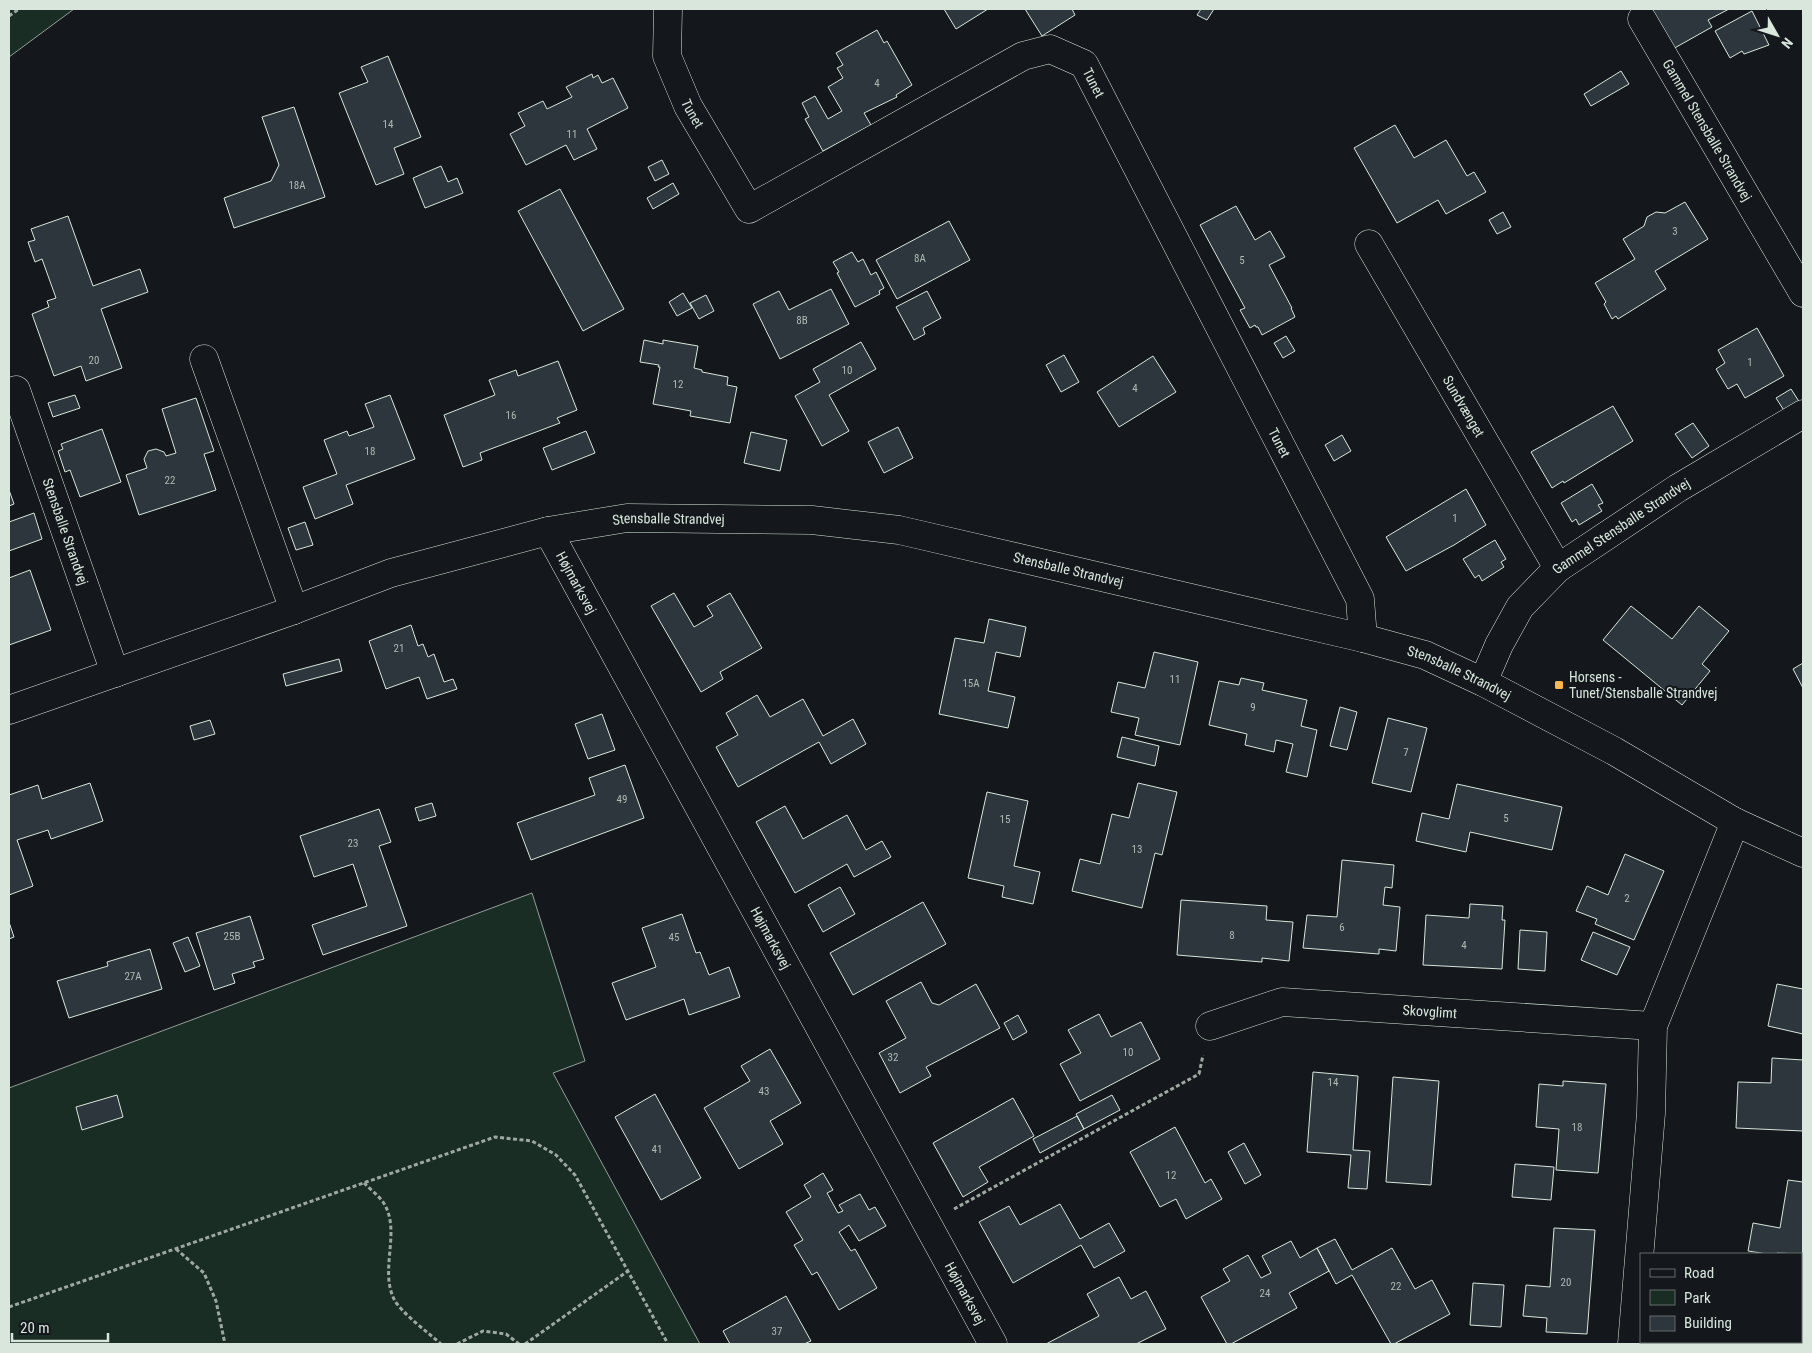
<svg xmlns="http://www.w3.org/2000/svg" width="1812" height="1353" font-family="'Roboto Condensed',sans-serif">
<rect width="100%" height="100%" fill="#14181c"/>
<path fill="#1a2d24" stroke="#939e99" d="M9,9H74L9,57Z
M532,893L585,1061L553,1073L700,1344H9V1088Z"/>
<path fill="#2c363c" stroke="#d8e6dc" d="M944,9H988L956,29Z
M1025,9H1072L1075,15L1042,36Z
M1201,9H1214L1207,20L1197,15Z
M1648,9H1729L1708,20L1712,27L1671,50Z
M1752,11L1769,45L1744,54L1742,51L1730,58L1715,31Z
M877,30L884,43L887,41L912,85L896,95L897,97L864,113L871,125L823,151L805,119L809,117L802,103L815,96L828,119L842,111L828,87L843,78L837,68L843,65L836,53Z
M388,56L421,137L394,148L404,174L376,185L339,93L368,82L361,67Z
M1621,71L1629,84L1591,106L1584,94Z
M592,74L593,78L598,75L602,83L613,78L628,108L587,129L597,149L574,160L566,145L526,165L510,134L525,126L518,113L543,101L547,109L572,97L566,87Z
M294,107L325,197L234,228L224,198L271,181L279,165L262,117Z
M1395,125L1414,158L1446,140L1467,176L1474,172L1486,192L1446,214L1438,200L1397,223L1354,148Z
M662,160L669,174L655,181L648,167Z
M441,166L448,182L457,178L463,193L425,208L413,178Z
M673,183L679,194L653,209L647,198Z
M560,189L624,309L583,331L518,211Z
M1685,202L1708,239L1655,271L1666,289L1618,319L1616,316L1612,319L1604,304L1606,302L1595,283L1635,259L1623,239L1644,226L1647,217L1656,212L1665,213Z
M1236,206L1255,240L1270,231L1285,257L1269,265L1292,308H1291L1295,317L1262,335L1258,327H1256L1255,325L1250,328L1240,310L1245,308L1200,225Z
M1503,212L1511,227L1497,234L1489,220Z
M68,216L93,286L140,269L148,292L101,309L122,368L86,381L81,366L54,376L32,314L49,307L47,301L56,298L42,259L35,262L28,242L35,240L31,229Z
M949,221L970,260L897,299L876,260Z
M852,252L858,262L863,259L871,275L876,272L884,288L879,291L880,294L855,307L837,273L839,272L833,262Z
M831,289L849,324L780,359L753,304L779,291L789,310Z
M927,291L941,318L923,328L925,334L914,340L896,307Z
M683,293L692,308L677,316L669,302Z
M706,295L714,311L699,319L690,303Z
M1757,328L1784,376L1745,398L1737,384L1728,389L1716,369L1725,363L1718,350Z
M1286,336L1295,351L1283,358L1274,343Z
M644,340L663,344V340L698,346L694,368L702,370V372L728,377L727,385L737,387L730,423L690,416L691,411L653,404L660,367H658L659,365L640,362Z
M861,342L876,369L829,395L849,431L822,446L795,396L820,382L813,369Z
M1064,355L1079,382L1061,392L1046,365Z
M1153,356L1176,392L1119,427L1097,392Z
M558,361L577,410L557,418L560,423L480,453L482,460L463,467L444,415L495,395L489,380L516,370L518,376Z
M1791,389L1800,403L1785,412L1776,398Z
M75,395L80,408L53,417L48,403Z
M390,395L415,459L346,485L353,504L315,519L303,487L337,474L324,440L347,431L349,436L374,427L365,404Z
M196,398L214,451L204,454L216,490L139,515L126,475L147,468L144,459L148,451L156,449L164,452L166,456L176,453L162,409Z
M1613,406L1633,441L1564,483L1563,481L1552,488L1531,452Z
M1693,423L1709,446L1692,458L1675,434Z
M898,427L913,458L884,473L868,442Z
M102,429L121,482L80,497L70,470L65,472L58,451L63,449L61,444Z
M586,431L595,453L552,470L543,448Z
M751,432L787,440L780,471L744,463Z
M1342,435L1351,451L1334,461L1325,445Z
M1592,484L1603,503L1598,505L1602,511L1579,525L1576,519L1572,522L1561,503Z
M1466,489L1486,525L1454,545L1406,571L1386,537Z
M9,490L14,504L9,506Z
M34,513L42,539L9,551V522Z
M305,522L313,545L296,550L288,528Z
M1495,540L1506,559L1501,562L1504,567L1482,581L1479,575L1475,578L1463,559Z
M30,570L51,630L9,645V578Z
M674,593L694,627L713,616L707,606L730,593L762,648L720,672L723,679L701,692L651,606Z
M1631,606L1672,639L1699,606L1729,631L1702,664L1710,671L1682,705L1603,640Z
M989,619L1026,627L1020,657L996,652L988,691L1015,697L1008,728L939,714L955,638L984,643Z
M411,625L418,646L423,644L428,657L434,654L444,682L453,679L457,689L427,699L419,677L386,689L369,641Z
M1154,652L1198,662L1180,745L1135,735L1139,718L1111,712L1118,682L1145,688Z
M339,659L342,671L286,686L283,674Z
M1803,663V688L1793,669Z
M1241,678L1264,683L1262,690L1307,700L1301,726L1317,730L1307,777L1286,772L1293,744L1276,740L1274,752L1245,745L1247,734L1209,725L1219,681L1239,685Z
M757,695L770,717L803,699L823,736L853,719L866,744L831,764L819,742L738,787L716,747L738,735L726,713Z
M1340,707L1357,712L1347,750L1330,746Z
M602,714L615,750L588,759L575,724Z
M1388,718L1427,728L1411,792L1372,783Z
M210,720L215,734L194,740L190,726Z
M1122,737L1159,746L1155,766L1117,757Z
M625,765L644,818L531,860L517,823L595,795L589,778Z
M90,783L103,821L51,839L48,830L17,840L33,886L9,895V795L38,785L42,799Z
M1138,783L1177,792L1162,855L1155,853L1142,908L1072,891L1080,859L1100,864L1112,814L1129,818Z
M1457,784L1562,807L1552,850L1470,832L1466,852L1416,841L1422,813L1449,819Z
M987,792L1028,801L1014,866L1040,872L1033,904L1002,897L1004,886L968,878Z
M432,803L436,816L419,821L415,808Z
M785,806L803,839L847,815L866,850L882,841L891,857L854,877L847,864L795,893L756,822Z
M379,809L391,842L379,846L407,926L323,955L312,925L367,906L353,864L314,877L300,836Z
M1625,854L1664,871L1634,940L1595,924L1597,919L1576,911L1587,886L1608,895Z
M1342,860L1394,865L1392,888L1385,887L1383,905L1400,907L1396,951L1379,949V954L1303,948L1307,915L1337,917Z
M840,887L855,914L823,932L808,905Z
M1181,900L1267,906L1266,920L1293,922L1289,961L1262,958V962L1177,955Z
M923,902L946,944L853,995L830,953Z
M1470,904L1503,906L1502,920H1505L1502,969L1423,965L1426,915L1469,918Z
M682,914L696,953L700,952L709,975L729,967L740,997L689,1015L684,999L626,1020L612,983L656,967L642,928Z
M250,916L264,959L253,962L255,967L232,974L235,983L214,990L196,933Z
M9,922L14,937L9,939Z
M1520,930L1547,932L1545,971L1518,969Z
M1593,932L1630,947L1617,975L1581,960Z
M188,937L200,966L185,972L173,943Z
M150,949L162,989L69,1018L57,981L108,966L107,962Z
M921,982L932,1003L939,1005L976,984L1000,1028L926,1067L931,1076L900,1093L879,1053L906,1038L886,1001Z
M1777,984L1803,989V1034L1768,1026Z
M1099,1014L1111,1037L1141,1022L1160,1059L1080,1101L1060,1064L1081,1053L1068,1030Z
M1018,1015L1027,1032L1013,1040L1004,1023Z
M770,1049L801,1103L770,1121L783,1144L739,1169L704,1108L750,1081L741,1066Z
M1772,1058L1803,1060V1131L1736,1128L1738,1082L1771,1083Z
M1313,1072L1358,1076L1353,1150L1370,1151L1367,1189L1348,1188L1351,1155L1307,1152Z
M1393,1077L1439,1081L1431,1185L1386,1182Z
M1563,1081L1606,1084L1598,1173L1556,1170L1559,1129L1536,1127L1539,1084L1563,1086Z
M655,1094L701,1178L661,1200L615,1117Z
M117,1095L123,1117L82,1130L76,1107Z
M1112,1095L1120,1110L1084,1129L1076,1114Z
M1013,1098L1034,1136L979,1167L988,1182L963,1197L933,1143Z
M1077,1116L1084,1129L1040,1153L1033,1139Z
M1175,1127L1205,1183L1211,1179L1222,1199L1186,1219L1176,1199L1160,1207L1130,1152Z
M1244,1143L1261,1175L1245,1184L1228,1152Z
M1515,1164L1554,1167L1551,1200L1512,1197Z
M823,1173L833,1190L827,1193L838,1213L843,1211L839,1205L860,1194L869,1210L875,1207L886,1226L859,1241L849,1225L839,1232L851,1251L855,1249L877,1288L839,1310L817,1272L812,1275L794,1245L803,1240L786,1212L811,1197L804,1185Z
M1788,1180L1803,1182V1257H1801V1254L1777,1253V1254H1767L1748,1251L1753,1223L1780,1228Z
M1060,1204L1080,1239L1109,1223L1125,1251L1094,1268L1081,1245L1013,1283L979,1222L1009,1206L1020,1225Z
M1554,1228L1595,1230L1587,1334L1546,1332L1547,1318L1523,1316L1526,1285L1550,1287Z
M1335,1239L1352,1270L1392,1248L1415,1289L1432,1280L1450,1314L1394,1344H1391L1352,1275L1336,1284L1317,1248Z
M1291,1241L1300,1258L1317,1248L1329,1271L1289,1293L1297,1308L1231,1344H1227L1201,1297L1230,1281L1223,1269L1248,1255L1261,1278L1271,1273L1262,1256Z
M1119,1277L1131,1299L1146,1291L1166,1329L1136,1344H1046L1099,1316L1087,1294Z
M1801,1278H1803V1344H1764V1342H1801Z
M1473,1283L1504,1285L1501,1327L1470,1325Z
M786,1296L811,1341L804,1344H730L723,1331Z"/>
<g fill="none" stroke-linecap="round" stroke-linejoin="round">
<g stroke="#d8e6dc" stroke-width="29">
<g id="minor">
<path id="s1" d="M668,9L667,56L688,106L749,209L1023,56L1050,49L1084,64L1360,599L1363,638"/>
<path id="s2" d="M1642,19L1803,293"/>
<path id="s3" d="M1369,244L1558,568"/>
<path d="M204,359L294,610"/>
<path id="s4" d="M16,390L115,673"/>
<path id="s5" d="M548,531L993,1344"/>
<path id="s6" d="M1483,682L1499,645L1520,607L1558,568L1678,488L1803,414"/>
<path id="s7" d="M9,710L294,610L391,573L548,531L627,518L812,520L899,530L1363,638L1425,655L1483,682L1614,751L1735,822L1803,853"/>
<path id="s8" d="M1210,1026L1282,1002L1653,1026"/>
<path d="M1632,1344L1651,1113L1653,1026L1735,822"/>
</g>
</g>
<path stroke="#9da8a2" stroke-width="3" stroke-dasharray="4 2.5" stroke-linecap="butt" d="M9,16L19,9
M364,1183C370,1189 378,1195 383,1202C402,1230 379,1269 394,1299C400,1312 430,1334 441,1344
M954,1209L1199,1074L1203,1055
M176,1249L204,1273L216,1301L225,1344
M9,1307L495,1137L532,1141L556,1155L575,1175L668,1344
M457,1344L483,1331L506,1334L519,1344
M525,1344L628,1271"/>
<use href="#minor" stroke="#14181c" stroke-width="28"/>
</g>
<rect fill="#ffb74d" stroke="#14181c" stroke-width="2" x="1554" y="680" width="10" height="10" rx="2.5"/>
<g text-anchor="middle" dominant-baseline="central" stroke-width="4" stroke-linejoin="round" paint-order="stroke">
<g font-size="11" fill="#adbab4">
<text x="877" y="83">4</text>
<text x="388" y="124">14</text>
<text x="572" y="134">11</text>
<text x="297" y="185">18A</text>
<text x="1675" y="231">3</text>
<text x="920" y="258">8A</text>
<text x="1242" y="260">5</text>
<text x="802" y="320">8B</text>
<text x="94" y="360">20</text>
<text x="1750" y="362">1</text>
<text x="847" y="370">10</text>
<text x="678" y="384">12</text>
<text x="1135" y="388">4</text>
<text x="511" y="415">16</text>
<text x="370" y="451">18</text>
<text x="170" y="480">22</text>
<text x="1455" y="518">1</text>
<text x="399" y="648">21</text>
<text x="1175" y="679">11</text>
<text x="971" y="683">15A</text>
<text x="1253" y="707">9</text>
<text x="1406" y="752">7</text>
<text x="622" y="799">49</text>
<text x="1506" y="818">5</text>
<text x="1005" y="819">15</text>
<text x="353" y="843">23</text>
<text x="1137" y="849">13</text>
<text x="1627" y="898">2</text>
<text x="1342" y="927">6</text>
<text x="1232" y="935">8</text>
<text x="232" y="936">25B</text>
<text x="674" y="937">45</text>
<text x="1464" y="945">4</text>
<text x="133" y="976">27A</text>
<text x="1128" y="1052">10</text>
<text x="893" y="1057">32</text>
<text x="1333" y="1082">14</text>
<text x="764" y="1091">43</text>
<text x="1577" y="1127">18</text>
<text x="657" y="1149">41</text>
<text x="1171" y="1175">12</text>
<text x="1566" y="1282">20</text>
<text x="1396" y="1286">22</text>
<text x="1265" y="1293">24</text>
<text x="777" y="1331">37</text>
</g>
<g font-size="14" fill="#d8e6dc" stroke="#14181c">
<text stroke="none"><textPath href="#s1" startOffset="621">Tunet</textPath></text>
<text stroke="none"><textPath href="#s1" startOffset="110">Tunet</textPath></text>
<text stroke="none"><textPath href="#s2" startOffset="129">Gammel Stensballe Strandvej</textPath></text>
<text stroke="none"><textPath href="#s3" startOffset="188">Sundvænget</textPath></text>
<text stroke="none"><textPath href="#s1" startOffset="1026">Tunet</textPath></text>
<text stroke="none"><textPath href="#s7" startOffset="690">Stensballe Strandvej</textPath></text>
<text stroke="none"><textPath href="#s6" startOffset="214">Gammel Stensballe Strandvej</textPath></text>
<text stroke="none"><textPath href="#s4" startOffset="150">Stensballe Strandvej</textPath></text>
<text stroke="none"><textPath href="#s7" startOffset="1095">Stensballe Strandvej</textPath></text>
<text stroke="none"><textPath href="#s5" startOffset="59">Højmarksvej</textPath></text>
<text stroke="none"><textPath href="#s7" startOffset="1500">Stensballe Strandvej</textPath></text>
<text stroke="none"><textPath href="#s5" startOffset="464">Højmarksvej</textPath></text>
<text stroke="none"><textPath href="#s8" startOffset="224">Skovglimt</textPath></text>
<text stroke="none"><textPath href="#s5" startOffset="869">Højmarksvej</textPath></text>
</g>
<g font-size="14" fill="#d8e6dc" stroke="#14181c" text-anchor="start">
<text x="1569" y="677">Horsens -<tspan x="1569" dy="16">Tunet/Stensballe Strandvej</tspan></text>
</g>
</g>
<rect width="1812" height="1353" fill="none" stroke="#d8e6dc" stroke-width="20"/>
<rect x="1640" y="1253" width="162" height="90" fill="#14181c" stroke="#626a69"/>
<rect x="1650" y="1269" width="25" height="8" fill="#14181c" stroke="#626a69"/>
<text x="1684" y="1278" font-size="15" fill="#d8e6dc">Road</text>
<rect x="1650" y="1290" width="25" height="15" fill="#1a2d24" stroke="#626a69"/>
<text x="1684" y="1303" font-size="15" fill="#d8e6dc">Park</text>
<rect x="1650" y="1316" width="25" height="15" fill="#2c363c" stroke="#626a69"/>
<text x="1684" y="1328" font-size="15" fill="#d8e6dc">Building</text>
<g transform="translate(1777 35) rotate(129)" stroke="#14181c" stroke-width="4" paint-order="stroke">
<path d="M0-4L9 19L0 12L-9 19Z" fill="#d8e6dc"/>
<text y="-8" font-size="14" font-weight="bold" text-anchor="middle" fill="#d8e6dc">N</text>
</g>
<path d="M12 1333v8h96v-8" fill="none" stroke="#d8e6dc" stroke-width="2.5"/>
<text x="20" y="1333" font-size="15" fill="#d8e6dc" stroke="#14181c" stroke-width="4" paint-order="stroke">20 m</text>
</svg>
